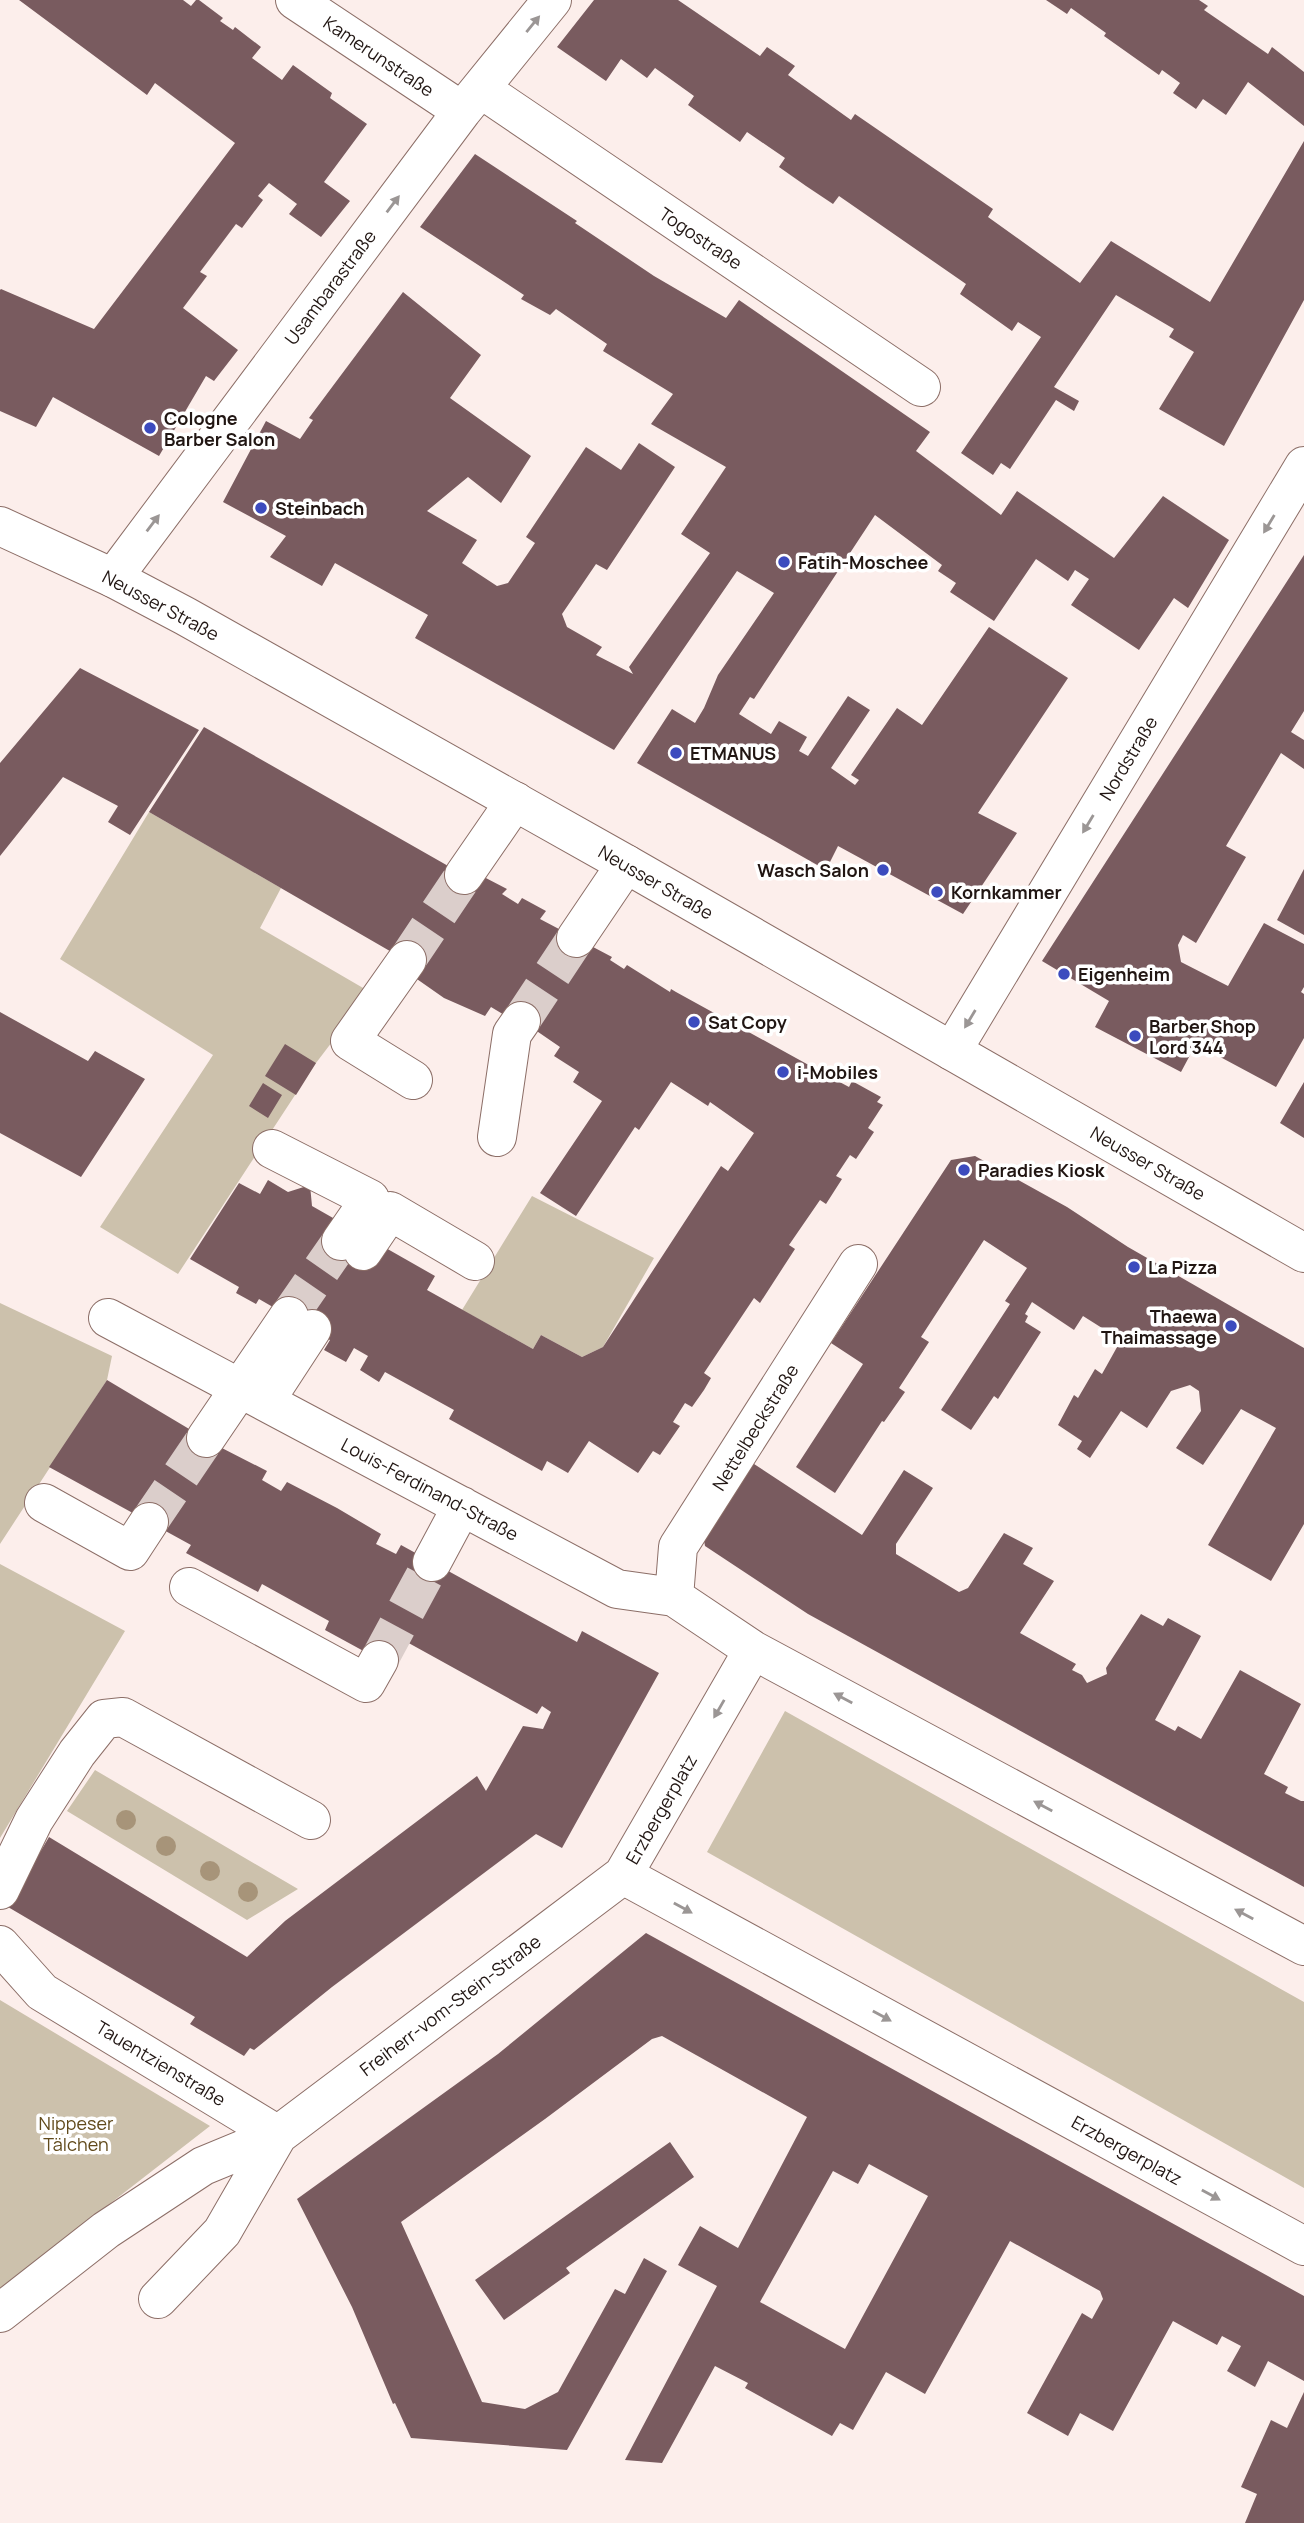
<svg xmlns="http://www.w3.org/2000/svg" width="1304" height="2523" font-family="Manrope,sans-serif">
<rect width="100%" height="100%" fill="#fceeeb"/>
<path fill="#ccc1ac" d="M149,812L281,888L260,928L370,992L316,1063L178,1274L100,1227L213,1055L60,959Z
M532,1196L654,1258L603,1347L582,1357L541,1335L533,1349L462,1310Z
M0,1303L112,1356L107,1380L0,1544Z
M0,1564L125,1631L0,1838Z
M785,1711L1304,2002V2188L707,1852Z
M95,1770L298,1889L247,1920L67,1811Z
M0,2000L210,2126L0,2289Z"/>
<path fill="#795b5f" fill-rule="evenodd" d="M19,0H183L191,6L196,0H199L223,18L220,21L233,30L235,27L261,47L252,58L282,80L293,65L332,93L330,98L367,124L324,182L350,201L321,237L289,214L297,204L269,183L258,196L263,200L242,228L236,224L200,272L207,276L183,308L238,350L214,381L206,376L159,456L53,397L36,427L0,411V290L1,289L94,329L235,143L155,83L147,95Z
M594,0H678L760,56L767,47L795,66L788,75L851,120L855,114L993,209L988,217L1080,283L1111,241L1210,302L1304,141V300L1224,446L1159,409L1194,352L1169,337L1174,329L1116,295L1054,387L1079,401L1074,411L1056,400L1010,469L1001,463L993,475L961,453L1041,337L1018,322L1012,331L960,294L966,284L839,196L833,204L806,186L779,167L785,158L747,132L740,142L688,105L694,96L655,68L647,78L621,59L606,81L557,47Z
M1046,0H1199L1208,6L1204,10L1268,54L1272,47L1304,72V126L1248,82L1226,115L1203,99L1196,109L1173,93L1180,83L1162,70L1159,75L1104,36L1106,33L1071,8L1067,14Z
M475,154L577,221L575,223L654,276L726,318L739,300L930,432L916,451L1001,515L1017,491L1114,558L1163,496L1229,540L1188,608L1174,598L1139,650L1071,605L1089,579L1075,570L1068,581L1036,559L994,621L950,592L956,583L938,571L942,565L875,515L754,699L750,697L739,714L771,734L779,721L807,737L799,751L808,756L848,696L870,710L831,768L855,785L859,780L851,775L897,708L922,725L989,627L1068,678L978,813L1017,833L963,914L838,846L826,870L637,763L672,709L695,723L704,708L718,675L774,593L737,571L614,750L415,638L428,615L335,563L322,586L270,557L286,536L223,502L266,421L300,439L313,420L309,418L403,292L481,355L450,398L531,456L501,503L468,477L427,511L477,540L462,563L497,586L508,583L535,543L526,537L586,447L621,470L639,443L675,467L607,570L596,564L562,614L567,627L602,647L596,655L633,674L629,667L710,553L681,534L726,467L651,424L673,394L603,351L607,344L556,309L550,315L521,299L524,295L420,227Z
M1304,555V711L1291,732L1304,740V769L1281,753L1226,846L1246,857L1196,943L1183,935L1178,945L1181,962L1228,986L1264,923L1304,944V987L1301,992L1304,994V1038L1276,1087L1196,1044L1181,1072L1095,1027L1109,1001L1042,961Z
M80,668L199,730L130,835L108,822L118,806L63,777L0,856V763Z
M204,727L464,875L482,876L507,889L502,894L518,904L522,898L546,911L540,919L612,957L610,960L624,969L627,965L670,992L671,989L676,992L834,1079L849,1087L852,1081L881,1097L877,1102L883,1105L868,1128L874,1132L856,1159L850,1155L836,1176L842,1179L826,1204L820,1200L789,1245L795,1249L760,1303L754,1298L704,1373L711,1378L704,1390L692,1407L685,1403L673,1422L680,1426L660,1455L653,1451L638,1473L589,1441L568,1473L547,1461L542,1471L449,1419L454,1410L385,1372L379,1382L360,1370L368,1356L354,1348L346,1362L324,1350L330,1340L259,1299L256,1304L236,1293L239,1287L190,1259L239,1183L260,1194L268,1180L288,1192L310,1185L312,1206L435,1276L427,1290L533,1349L541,1335L582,1357L603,1347L721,1166L728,1171L754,1133L710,1102L708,1106L671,1082L639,1130L635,1127L576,1216L540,1193L602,1101L573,1082L579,1072L554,1056L560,1047L509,1012L506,1016L491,1007L485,1016L444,998L414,977L395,954L149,812Z
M1304,869V935L1277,920Z
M0,1012L88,1061L95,1051L145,1079L81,1177L0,1133Z
M285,1044L316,1063L296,1095L265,1076Z
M1304,1082V1138L1280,1123Z
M263,1083L282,1095L268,1118L249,1106Z
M975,1156L1067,1207L1128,1247L1304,1348V1524L1271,1581L1208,1545L1276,1428L1241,1409L1203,1465L1176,1448L1201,1411L1199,1391L1190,1385L1171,1391L1147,1428L1121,1411L1090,1458L1077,1449L1082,1441L1058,1425L1074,1395L1078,1398L1095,1369L1102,1374L1121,1340L1083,1316L1074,1330L1032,1302L1025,1314L1028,1316L1025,1322L1041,1332L998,1399L994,1396L971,1430L941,1410L1010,1304L1005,1301L1027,1268L984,1240L921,1337L929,1342L899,1388L905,1392L884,1422L882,1421L835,1493L796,1467L863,1364L831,1343L951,1160Z
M107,1380L216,1445L267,1471L262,1480L281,1491L287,1482L337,1508L381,1534L376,1544L396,1554L401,1545L577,1642L582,1631L659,1673L562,1848L536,1834L332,1987L254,2050L250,2048L244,2056L190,2024L195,2017L8,1907L49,1837L247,1957L285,1921L477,1776L486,1791L523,1726L543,1729L551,1712L542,1706L537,1714L405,1641L391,1666L325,1630L329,1621L262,1584L258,1592L186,1553L191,1545L49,1467Z
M751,1462L862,1535L904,1470L933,1488L896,1544V1554L959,1592L968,1588L1004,1533L1033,1548L1023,1564L1054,1581L1020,1633L1076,1664L1072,1670L1082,1675L1087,1683L1107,1674L1106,1668L1141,1614L1163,1626L1168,1618L1201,1636L1155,1720L1175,1731L1178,1726L1201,1739L1240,1670L1301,1704L1264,1774L1288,1787L1285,1793L1301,1801H1304V1887L808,1614L705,1546L703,1535Z
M646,1933L1304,2296V2381L1268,2361L1255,2387L1227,2371L1241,2346L1222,2336L1217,2345L1173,2321L1113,2431L1080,2413L1068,2436L1027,2413L1082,2313L1092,2319L1103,2299L1100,2291L1010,2241L925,2394L886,2372L853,2430L840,2423L832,2436L745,2388L748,2383L715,2366L662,2463L625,2460L717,2286L678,2265L700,2226L738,2248L807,2117L662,2036L652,2039L545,2119L401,2222L482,2402L525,2409L558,2392L615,2289L625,2294L644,2258L667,2271L567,2450L411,2438L395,2403L393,2404L352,2307L297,2199L498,2054ZM869,2164L928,2196L845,2349L760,2302L833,2171L858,2184Z
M670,2142L694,2177L566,2268L570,2273L504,2320L475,2280Z
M1304,2392V2523H1245L1257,2494L1241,2487L1271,2420L1287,2428Z"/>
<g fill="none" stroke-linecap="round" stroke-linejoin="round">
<path stroke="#dbcecb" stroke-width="38" stroke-dasharray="38 19" stroke-linecap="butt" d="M407,960L464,875
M521,1021L576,938
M289,1316L341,1241
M149,1522L206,1438
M379,1660L432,1562"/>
<g stroke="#8c6e67" stroke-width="40">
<path id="minor" d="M295,0L462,111
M481,89L921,387
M113,578L462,111L552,0
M464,875L515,801
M576,938L626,864
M407,960L350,1041L413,1080
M952,1051L1304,466
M497,1137L512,1034L521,1021
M272,1149L370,1199L341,1241
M363,1251L390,1211L475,1261
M108,1318L617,1589L674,1597L753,1650L1304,1946
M265,1401L312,1329
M206,1438L289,1316
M44,1503L130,1551L149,1522
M432,1562L462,1506
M189,1587L366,1683L379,1660
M674,1597L678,1547L858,1264
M623,1875L1304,2246
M0,1890L34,1820L77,1753L104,1719L123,1717L311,1820
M0,1945L42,1992L278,2135
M158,2299L222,2232L278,2135
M0,2313L106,2230L203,2166L278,2135L623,1875L753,1650"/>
</g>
<g stroke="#8c6e67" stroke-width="40">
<path id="major" d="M0,526L113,578L185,616L626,864L1304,1253"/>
</g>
<use href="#minor" stroke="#fff" stroke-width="38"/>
<use href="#major" stroke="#fff" stroke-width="38"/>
</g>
<g fill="#a79479">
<circle cx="126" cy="1820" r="10"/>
<circle cx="166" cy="1846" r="10"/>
<circle cx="210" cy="1871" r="10"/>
<circle cx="248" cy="1892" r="10"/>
</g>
<defs><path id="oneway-solid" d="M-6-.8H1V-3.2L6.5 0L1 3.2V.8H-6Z" transform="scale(1.75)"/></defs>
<g fill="#9b9695">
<use href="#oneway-solid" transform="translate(533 24) rotate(-51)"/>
<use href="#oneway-solid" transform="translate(393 204) rotate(-53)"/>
<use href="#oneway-solid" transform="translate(153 523) rotate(-53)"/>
<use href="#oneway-solid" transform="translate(1269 524) rotate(121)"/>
<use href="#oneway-solid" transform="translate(1088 824) rotate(121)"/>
<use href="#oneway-solid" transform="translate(970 1019) rotate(121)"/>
<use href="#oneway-solid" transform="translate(843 1698) rotate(-152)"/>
<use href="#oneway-solid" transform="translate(719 1709) rotate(120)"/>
<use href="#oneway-solid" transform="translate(1043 1806) rotate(-152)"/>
<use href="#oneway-solid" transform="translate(683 1908) rotate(29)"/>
<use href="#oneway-solid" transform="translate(1244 1914) rotate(-152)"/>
<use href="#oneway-solid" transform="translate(882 2016) rotate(29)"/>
<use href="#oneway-solid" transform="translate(1211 2195) rotate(29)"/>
</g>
<g fill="#3c4bbe" stroke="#fff" stroke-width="2.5">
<circle cx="150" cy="428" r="7"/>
<circle cx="261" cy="508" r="7"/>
<circle cx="784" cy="562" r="7"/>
<circle cx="676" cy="753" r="7"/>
<circle cx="883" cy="870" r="7"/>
<circle cx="937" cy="892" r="7"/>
<circle cx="1064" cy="974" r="7"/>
<circle cx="694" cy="1022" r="7"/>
<circle cx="1135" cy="1036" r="7"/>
<circle cx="783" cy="1072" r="7"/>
<circle cx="964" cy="1170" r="7"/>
<circle cx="1134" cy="1267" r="7"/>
<circle cx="1231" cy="1326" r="7"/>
</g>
<g text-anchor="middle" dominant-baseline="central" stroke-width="7" stroke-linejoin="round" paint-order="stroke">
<g font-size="18" fill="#211613" stroke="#fff">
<text transform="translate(379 56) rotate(34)">Kamerunstraße</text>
<text transform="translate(701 238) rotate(34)">Togostraße</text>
<text transform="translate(330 287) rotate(-53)">Usambarastraße</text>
<text transform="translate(161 605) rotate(28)">Neusser Straße</text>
<text transform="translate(1128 758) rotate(-59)">Nordstraße</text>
<text transform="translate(656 882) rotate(30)">Neusser Straße</text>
<text transform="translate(1148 1163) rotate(30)">Neusser Straße</text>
<text transform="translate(755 1427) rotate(-58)">Nettelbeckstraße</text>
<text transform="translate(430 1489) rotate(28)">Louis-Ferdinand-Straße</text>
<text transform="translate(661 1809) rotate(-60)">Erzbergerplatz</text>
<text transform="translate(450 2005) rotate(-37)">Freiherr-vom-Stein-Straße</text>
<text transform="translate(161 2063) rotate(31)">Tauentzienstraße</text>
<text transform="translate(1127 2150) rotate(29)">Erzbergerplatz</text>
</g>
<g font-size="18" font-weight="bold" fill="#211613" stroke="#fff" text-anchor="start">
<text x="164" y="418">Cologne<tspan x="164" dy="21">Barber Salon</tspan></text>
<text x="275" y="508">Steinbach</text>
<text x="798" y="562">Fatih-Moschee</text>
<text x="690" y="753">ETMANUS</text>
<text x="869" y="870" text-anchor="end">Wasch Salon</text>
<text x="951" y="892">Kornkammer</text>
<text x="1078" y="974">Eigenheim</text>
<text x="708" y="1022">Sat Copy</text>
<text x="1149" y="1026">Barber Shop<tspan x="1149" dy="21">Lord 344</tspan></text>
<text x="797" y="1072">i-Mobiles</text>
<text x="978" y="1170">Paradies Kiosk</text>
<text x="1148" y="1267">La Pizza</text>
<text x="1217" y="1316" text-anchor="end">Thaewa<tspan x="1217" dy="21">Thaimassage</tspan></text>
</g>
<g font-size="18" fill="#614a1b" stroke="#fff">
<text x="76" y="2123">Nippeser<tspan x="76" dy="21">Tälchen</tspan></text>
</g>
</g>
</svg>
